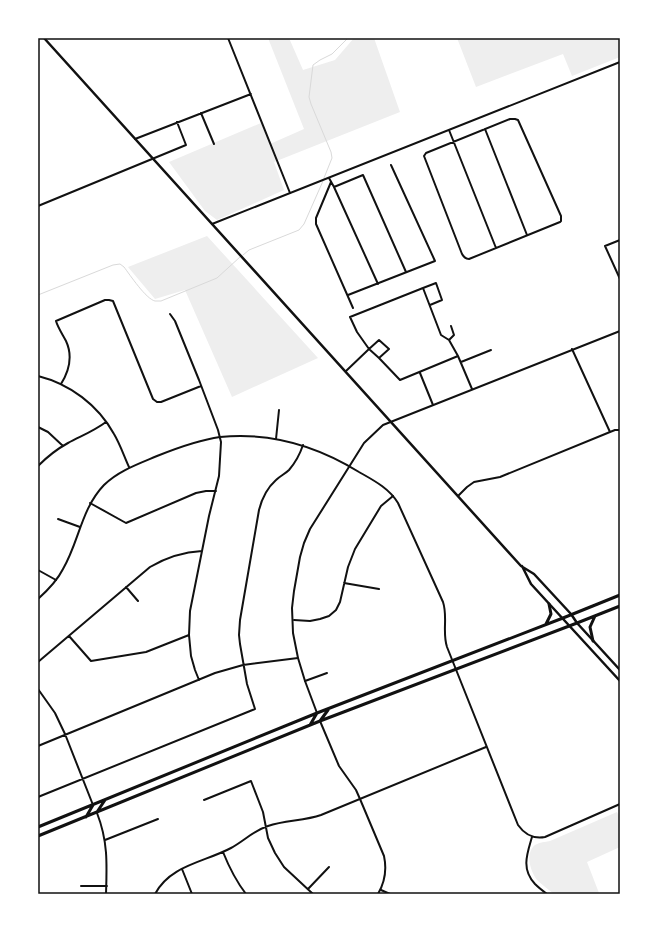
<svg xmlns="http://www.w3.org/2000/svg" width="658" height="932" font-family="'Open Sans',sans-serif">
<rect width="100%" height="100%" fill="#fff"/>
<path fill="#eee" d="M268,38H289L303,70L335,60L354,38H374L400,112L274,162L284,190L217,220L205,211L169,162L261,123L270,144L304,129Z
M457,38H620V57L572,76L563,54L476,87Z
M207,236L318,358L232,397L185,290L155,299L128,267Z
M617,812L620,818V847L587,862L599,893L596,894H554C548,889 542,885 537,880C530,871 525,853 535,845C540,842 545,842 550,841Z"/>
<g fill="none" stroke-linecap="round" stroke-linejoin="round">
<path stroke="#d9d9d9" stroke-width="1" d="M324,178L332,158L331,152L311,104L309,97L313,65L320,60L332,54L348,38
M243,255L249,250L299,230L304,224L323,181
M38,295L113,265L120,264L124,267C130,275 146,299 155,301C157,301 159,301 161,301L217,278L240,257"/>
<path stroke="#111" stroke-width="2" d="M228,38L290,193
M201,113L214,144
M510,119H515L518,120L561,216V221L560,222L469,259C465,259 464,257 462,254L424,156L426,153Z
M485,129L527,235
M449,130L496,248
M135,139L251,94
M329,178L334,187L378,284
M331,182L316,218V224L353,308
M334,187L363,175L406,272
M38,206L186,145L177,122
M620,240L605,246L620,279
M423,288L436,283L442,300L430,305
M348,295L435,261L391,165
M170,314L175,321L199,380L218,430L221,442L219,476L209,516L190,611L189,635L191,656L195,670L199,680
M379,340L389,349L379,358L369,349Z
M449,340L458,356
M572,349L610,432
M379,358L400,380L458,356L472,389
M461,362L491,350
M346,371L369,349L357,332L350,317L423,288L441,335L449,340L454,335L451,326
M420,373L433,405
M38,376C70,384 98,405 114,434C120,444 124,456 129,467
M61,384C69,371 73,356 66,341C63,335 58,328 56,321L105,300H109L113,301L153,399L157,402H161L201,386
M38,427L48,432L63,446
M276,439L279,410
M38,466C47,457 57,449 68,443C81,436 94,431 106,422
M458,496L467,487L474,482L500,477L610,432L615,430H620
M90,503L126,523L196,493L206,491H216
M58,519L80,527
M38,570L56,580
M344,583L379,589
M126,587L138,601
M294,620L310,621L320,619L329,616L336,610L340,602L348,567L355,549L381,506L393,496
M69,636L91,661L146,652L189,635
M38,662L150,567C167,557 183,552 202,551
M305,681L327,673
M38,689L55,713L65,734L93,805
M38,746L215,673L243,665L298,658
M38,797L255,709L247,684L240,644L239,635L240,620L259,510C262,498 267,488 276,480C280,476 285,474 289,470C295,463 300,454 303,445
M204,800L251,781L263,812L268,838L275,853L284,867L313,894
M97,813C108,841 107,864 106,894
M532,837C527,854 521,869 535,884C539,888 543,891 547,894
M105,840L158,819
M223,852C229,867 236,881 246,894
M182,869L192,894
M81,886H107
M308,889L329,867
M381,890L390,894
M155,894C170,865 205,862 231,848C244,841 253,831 268,826C285,820 304,821 321,815L486,747"/>
<path stroke="#111" stroke-width="2" d="M212,224L620,62
M38,599C48,590 57,581 63,569C79,542 81,509 104,485C118,471 138,464 157,456C177,448 198,440 220,437C270,432 317,446 359,472C373,480 389,488 398,503L443,602C448,617 442,632 447,647L518,825C525,835 534,839 545,837L620,804
M317,713L305,681L298,658L293,633L292,608L294,591L300,557L304,543L310,529L364,443L383,425L620,331
M320,721L339,766L356,790L360,799L384,856C387,870 385,882 378,894"/>
<path stroke="#111" stroke-width="2.5" d="M44,38L521,566L534,574L571,614L577,623L620,670
M522,566L531,584L620,681"/>
<path stroke="#111" stroke-width="3" d="M546,624L551,614L549,604
M593,641L590,627L595,616
M320,721L328,710
M310,725L317,713
M97,812L105,800
M86,817L93,805
M38,827L317,713L563,618L620,595
M38,836L320,721L577,623L620,606"/>
</g>
<rect width="658" height="932" fill="none" stroke="#ffffff" stroke-width="78"/>
<rect x="39" y="39" width="580" height="854" fill="none" stroke="#111" stroke-width="1.5"/>
</svg>
